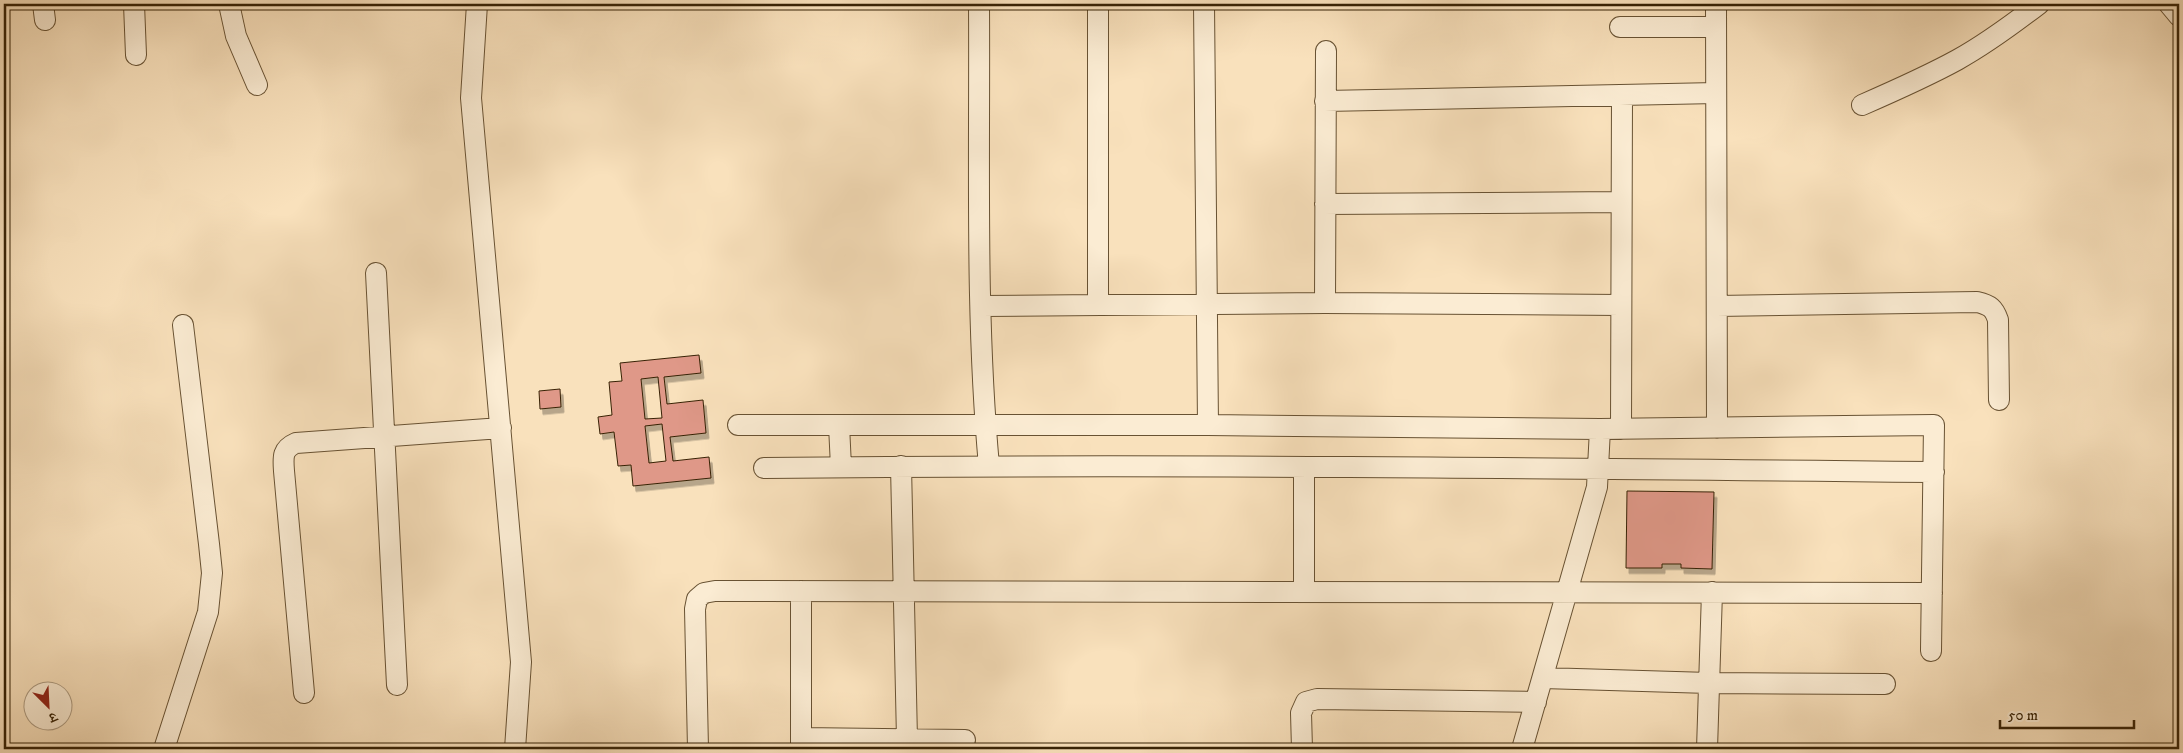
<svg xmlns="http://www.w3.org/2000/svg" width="2183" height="753" font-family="'IM FELL DW Pica','Noto Serif Devanagari',serif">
<defs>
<filter id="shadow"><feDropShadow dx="3" dy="5.5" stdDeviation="0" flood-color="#0004"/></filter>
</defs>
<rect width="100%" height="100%" fill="#f9e1bc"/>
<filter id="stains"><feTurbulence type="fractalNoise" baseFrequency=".004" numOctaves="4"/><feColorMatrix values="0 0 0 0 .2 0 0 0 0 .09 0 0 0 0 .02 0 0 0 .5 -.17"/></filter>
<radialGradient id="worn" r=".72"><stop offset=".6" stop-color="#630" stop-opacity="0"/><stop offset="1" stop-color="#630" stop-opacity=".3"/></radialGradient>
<path fill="#df9888" stroke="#372205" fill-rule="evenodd" filter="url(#shadow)" d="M699,355L701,373L664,377L667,404L703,400L706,433L670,437L673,461L709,457L711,478L633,486L631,465L618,466L614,432L600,434L598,417L612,415L609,382L622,381L620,363ZM658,377L662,418L645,419L641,379ZM662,424L666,461L649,463L645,426Z
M560,389L561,407L540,409L539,391Z
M1627,491L1714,492L1712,569L1681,568V564H1662V568H1626Z"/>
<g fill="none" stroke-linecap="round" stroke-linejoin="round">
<g stroke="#685233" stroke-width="22">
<path id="street" d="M43,4L45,20
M134,4L136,55
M229,4L236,36L257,85
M477,4L471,98L521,662L515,749
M979,4C980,157 975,313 989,466
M1098,4V305
M1204,4L1208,425
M1716,4L1717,428
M2169,4L2179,16
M1620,27H1716
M1325,101L1716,93
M1862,105C1894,91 1926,77 1957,60C1986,44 2013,24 2039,4
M1325,204L1621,202
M376,273L397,685
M1325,303L1326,51
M981,306L1325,303L1621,305
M1717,306L1977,302C1990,305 1994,308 1998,320L1999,400
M738,425H1208L1600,429L1934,425L1931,651
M839,425L841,467
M1621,429L1622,95
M901,466L907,739
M1304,467V591
M764,468C1154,464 1544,468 1934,472
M801,591V749
M1543,678L1709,683L1885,684
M304,693L284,471C283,457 282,449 296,443L501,428
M801,738L965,740
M164,749L208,612L212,573L209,544L183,325
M698,749L695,609L697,599L704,593L715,591L1932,593
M1302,749L1301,713L1306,702L1317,699L1536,702
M1522,749L1597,487L1600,429
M1707,749L1712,592"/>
</g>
<use href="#street" stroke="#fbecd3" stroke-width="20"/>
</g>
<rect width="2183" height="753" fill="none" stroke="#f9e1bc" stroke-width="20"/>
<rect x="5" y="5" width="2173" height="743" fill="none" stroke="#372205" stroke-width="2.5"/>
<rect x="10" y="10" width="2163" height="733" fill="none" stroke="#372205"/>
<g transform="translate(48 706) rotate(156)"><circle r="24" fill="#fbecd3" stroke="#ad9b81"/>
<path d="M0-4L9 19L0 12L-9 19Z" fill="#8f2418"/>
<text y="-8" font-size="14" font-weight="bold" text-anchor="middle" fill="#372205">उ</text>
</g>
<path d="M2000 720v8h134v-8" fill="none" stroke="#372205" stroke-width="2.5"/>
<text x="2008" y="720" font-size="15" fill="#372205" stroke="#fbecd3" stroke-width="4" paint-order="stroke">50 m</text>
<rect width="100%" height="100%" filter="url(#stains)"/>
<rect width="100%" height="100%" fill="url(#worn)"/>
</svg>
